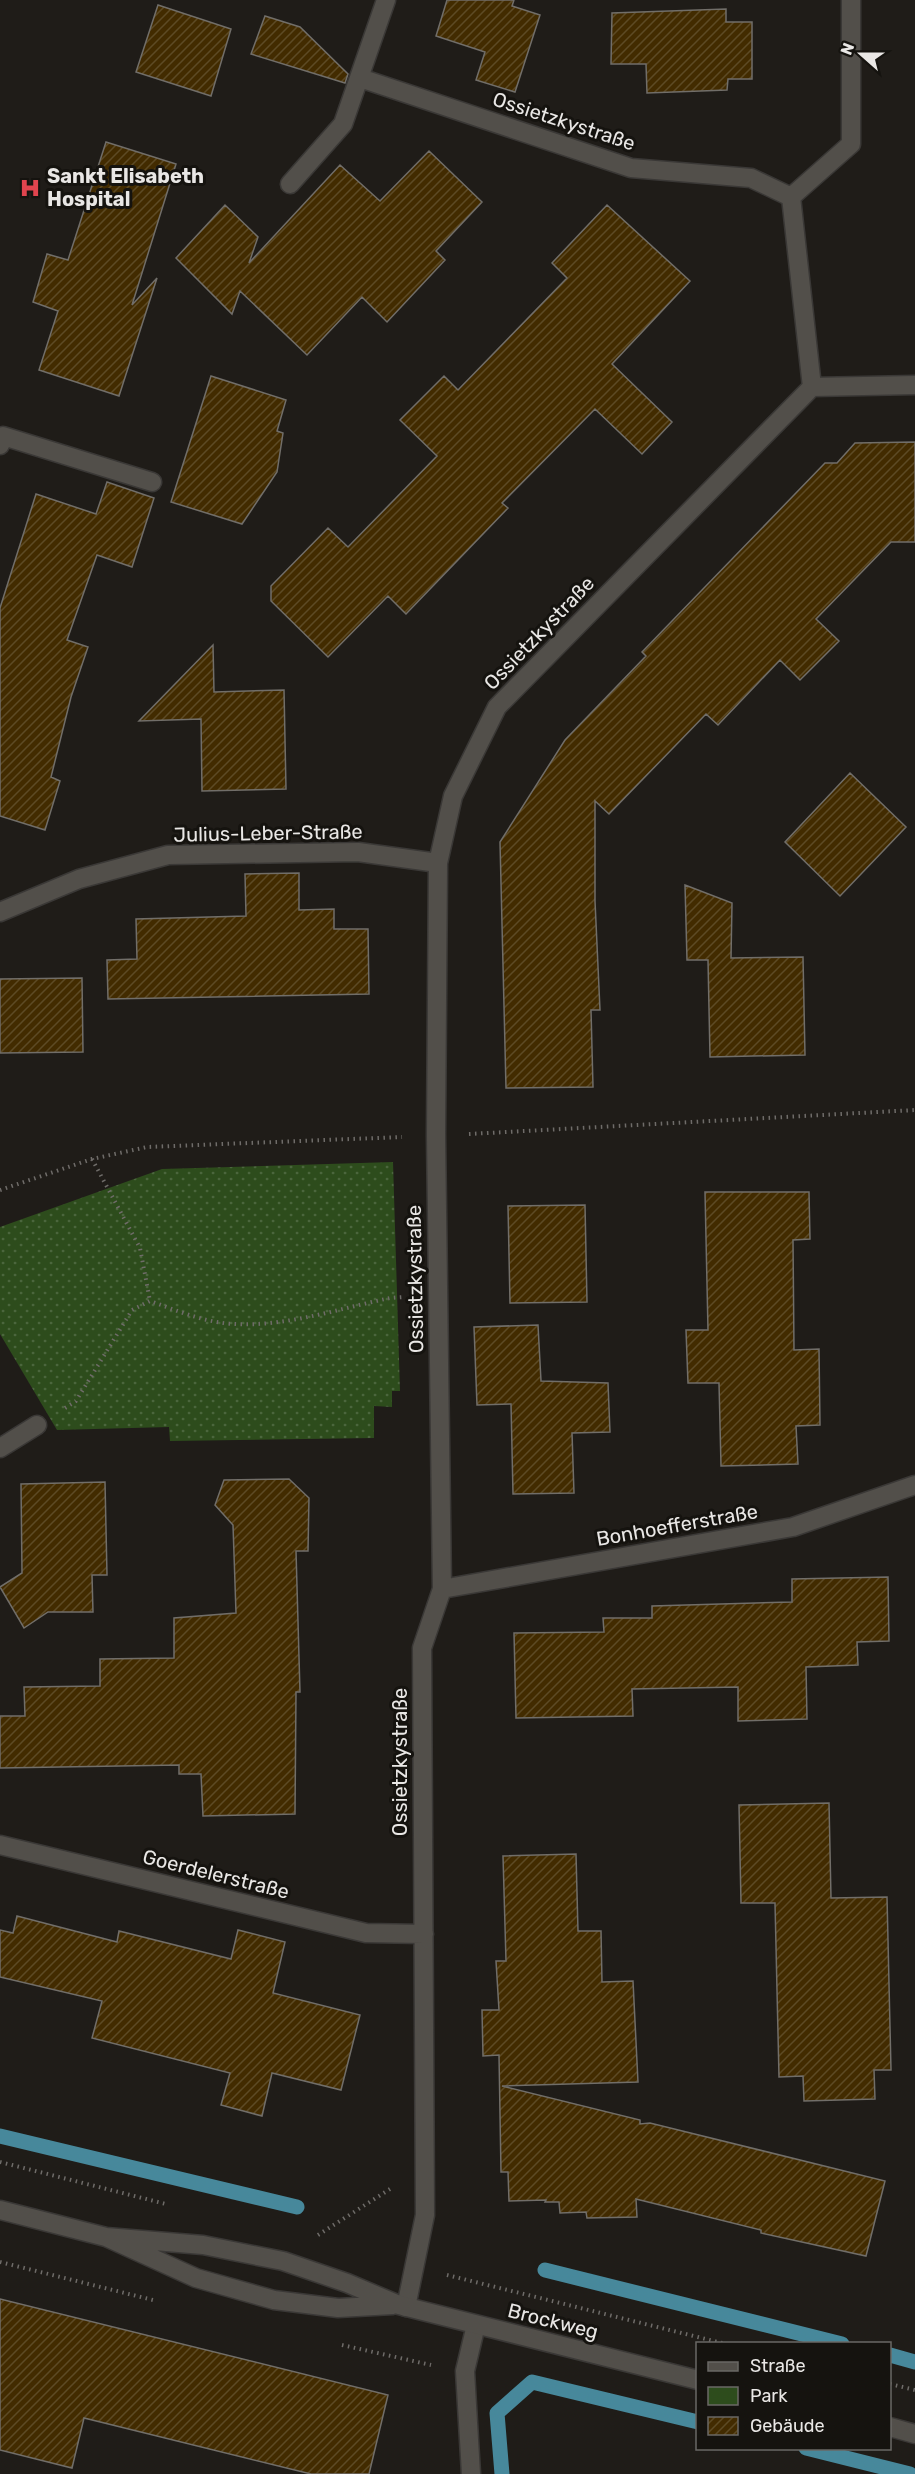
<svg xmlns="http://www.w3.org/2000/svg" width="915" height="2474" font-family="Rubik,sans-serif">
<defs>
<pattern id="green-dots" width="8" height="8" patternUnits="userSpaceOnUse" patternTransform="scale(1.5)"><rect width="8" height="8" fill="#2d4c1c"/><path d="M2 2h.1M6 6h.1" fill="none" stroke="#4b663d" stroke-width="1.8" stroke-linecap="round"/></pattern>
<pattern id="building-hatch" width="6" height="6" patternUnits="userSpaceOnUse" patternTransform="scale(1.5)"><rect width="6" height="6" fill="#422b00"/><path d="M-1 1l2-2M0 6l6-6M5 7l2-2" fill="none" stroke="#5d4a25"/></pattern>
</defs>
<rect width="100%" height="100%" fill="#1f1c18"/>
<path fill="url(#green-dots)" d="M393,1162L400,1391H392V1407L374,1406V1438L170,1441L169,1427L57,1430L0,1334V1227L162,1169Z"/>
<g fill="none" stroke-linecap="round" stroke-linejoin="round">
<path stroke="#47889b" stroke-width="15" d="M0,2136L297,2207
M545,2270L842,2344
M890,2355L915,2362
M806,2448L910,2474
M502,2474L497,2413L532,2382L698,2422"/>
</g>
<path fill="url(#building-hatch)" stroke="#716e69" stroke-width="1.5" d="M447,0H514L512,6L540,15L515,92L476,80L485,52L436,36Z
M158,5L231,29L211,96L136,72Z
M726,9V22H752V79H728L727,90L647,93L646,64H611L612,13Z
M265,16L300,27L348,74L345,83L251,54Z
M106,142L176,164L132,305L157,278L119,396L39,370L58,311L33,302L47,254L68,260Z
M429,151L482,202L436,251L445,260L387,322L362,297L307,355L240,291L232,314L176,258L225,205L258,237L249,263L340,165L380,201Z
M607,205L690,281L612,364L672,422L642,454L595,409L502,503L508,508L406,614L388,596L328,657L271,601V586L328,528L348,547L437,456L400,420L444,376L458,390L567,278L552,263Z
M211,376L286,400L277,431L283,433L277,472L242,524L171,502Z
M915,442V542H891L816,619L839,641L800,680L780,660L718,725L706,714L609,814L595,801V901L600,1010H591L593,1087L506,1088L500,842L565,740L646,656L642,652L825,463H837L855,443Z
M107,482L154,498L132,567L97,555L67,640L88,647L71,697L51,777L60,781L45,830L0,816V608L36,494L96,514Z
M213,645L214,692L284,690L286,789L202,791L201,719L139,721Z
M850,773L906,827L840,896L785,842Z
M299,873V910L334,909V929H368L369,994L108,999L107,960L137,959L136,919L246,916L245,874Z
M685,885L732,903L731,958L803,957L805,1055L710,1057L708,960H687Z
M82,978L83,1052L0,1053V979Z
M705,1192H809L810,1239L793,1240L794,1350L819,1349L820,1425L796,1426L798,1464L721,1466L719,1383H688L686,1330H708Z
M585,1205L587,1302L510,1303L508,1206Z
M538,1325L541,1381L608,1383L610,1432L572,1433L574,1493L513,1494L511,1404L477,1405L474,1327Z
M289,1479L309,1498L308,1551H296L300,1692H296L295,1814L203,1816L201,1774H179V1765L0,1768V1716H25L24,1687L100,1686V1659L174,1658V1618L236,1613L233,1525L215,1505L224,1480Z
M105,1482L107,1575H92L93,1612H48L24,1628L0,1587L22,1573L21,1484Z
M888,1577L889,1641L857,1642L858,1665L806,1667L807,1719L738,1721V1687L632,1689L633,1716L516,1718L514,1633L604,1632L603,1618H652V1606L792,1602V1579Z
M829,1803L831,1898L887,1897L891,2070H874L875,2099L804,2101L803,2076L779,2077L775,1903H741L739,1805Z
M576,1854L578,1931H601L602,1982L633,1981L638,2082L502,2086L640,2120V2124L650,2123L885,2181L866,2256L761,2233V2230L636,2199L637,2217L587,2218L586,2212L560,2213L559,2202H545L546,2200L509,2201L508,2172H501L499,2055L483,2056L482,2010H499L496,1961H506L503,1856Z
M17,1916L117,1942L119,1931L231,1959L238,1930L285,1942L273,1993L360,2015L341,2090L272,2073L262,2116L221,2105L230,2073L92,2038L102,2001L0,1977V1930L13,1933Z
M0,2299L388,2395L369,2474H311L84,2418L72,2468L0,2450Z"/>
<g fill="none" stroke-linecap="round" stroke-linejoin="round">
<g stroke="#3a3836" stroke-width="21">
<path id="street" d="M360,78L631,168L751,178L791,197
M290,184L343,124L386,0
M791,197L851,144V0
M791,197L812,387
M0,445L3,436L152,482
M0,912L79,879L168,855L358,852L438,863
M0,1448L37,1425
M442,1589L793,1527L915,1485
M0,1845L366,1933L424,1934
M406,2307L425,2215L422,1648L442,1589L436,1135L438,863L453,796L497,707L812,387L915,385
M471,2474L465,2371L476,2325"/>
</g>
<g stroke="#3a3836" stroke-width="21">
<path id="secondary" d="M0,2210L106,2237L196,2278L274,2300L338,2308L393,2305
M106,2237L203,2245L283,2261L347,2283L399,2305L698,2380
M890,2427L915,2434"/>
</g>
<path stroke="#6f6c69" stroke-width="4" stroke-dasharray="1.5 4.5" stroke-linecap="butt" d="M469,1134L915,1110
M92,1159L140,1248L150,1301
M0,1190L92,1159L147,1147L402,1137
M65,1408L76,1401L132,1310L150,1301C178,1311 206,1323 235,1324C286,1327 341,1308 390,1298L404,1297
M0,2162L166,2204
M318,2235L390,2189
M0,2262L157,2301
M447,2275L726,2344
M342,2345L431,2365
M890,2384L915,2390"/>
<use href="#street" stroke="#524f4a" stroke-width="18"/>
<use href="#secondary" stroke="#524f4a" stroke-width="18"/>
</g>
<defs>
<g id="hospital-bare" transform="scale(1.62)"><path d="M-5-5h3v3.5h4V-5h3V5h-3V1.5h-4V5h-3Z" fill="#e0444e" stroke="#15130f" stroke-width="2.5" paint-order="stroke"/></g>
</defs>
<g fill-rule="evenodd">
<use href="#hospital-bare" x="30" y="188"/>
</g>
<g text-anchor="middle" dominant-baseline="central" stroke-width="6" stroke-linejoin="round" paint-order="stroke">
<g font-size="20" fill="#e9e7e5" stroke="#15130f">
<text transform="translate(564 121) rotate(18)">Ossietzkystraße</text>
<text transform="translate(539 633) rotate(-46)">Ossietzkystraße</text>
<text transform="translate(268 833) rotate(-1)">Julius-Leber-Straße</text>
<text transform="translate(415 1279) rotate(-91)">Ossietzkystraße</text>
<text transform="translate(677 1525) rotate(-10)">Bonhoefferstraße</text>
<text transform="translate(400 1762) rotate(-90)">Ossietzkystraße</text>
<text transform="translate(216 1874) rotate(14)">Goerdelerstraße</text>
<text transform="translate(553 2321) rotate(14)">Brockweg</text>
</g>
<g font-size="20" font-weight="bold" fill="#e9e7e5" stroke="#15130f" text-anchor="start">
<text x="47" y="176">Sankt Elisabeth<tspan x="47" dy="23">Hospital</tspan></text>
</g>
</g>
<rect x="696" y="2342" width="195" height="108" fill="#15130f" stroke="#6a6865" stroke-width="1.5"/>
<rect x="708" y="2362" width="30" height="9" fill="#524f4a" stroke="#6a6865" stroke-width="1.5"/>
<text x="750" y="2372" font-size="18" fill="#e9e7e5">Straße</text>
<rect x="708" y="2387" width="30" height="18" fill="#2d4c1c" stroke="#6a6865" stroke-width="1.5"/>
<text x="750" y="2402" font-size="18" fill="#e9e7e5">Park</text>
<rect x="708" y="2417" width="30" height="18" fill="url(#building-hatch)" stroke="#6a6865" stroke-width="1.5"/>
<text x="750" y="2432" font-size="18" fill="#e9e7e5">Gebäude</text>
<g transform="translate(861 54) rotate(291)" stroke="#15130f" stroke-width="4.5" paint-order="stroke">
<path d="M0-4.5L10 22L0 15L-10 22Z" fill="#e9e7e5"/>
<text y="-9" font-size="16" font-weight="bold" text-anchor="middle" fill="#e9e7e5">N</text>
</g>
</svg>
